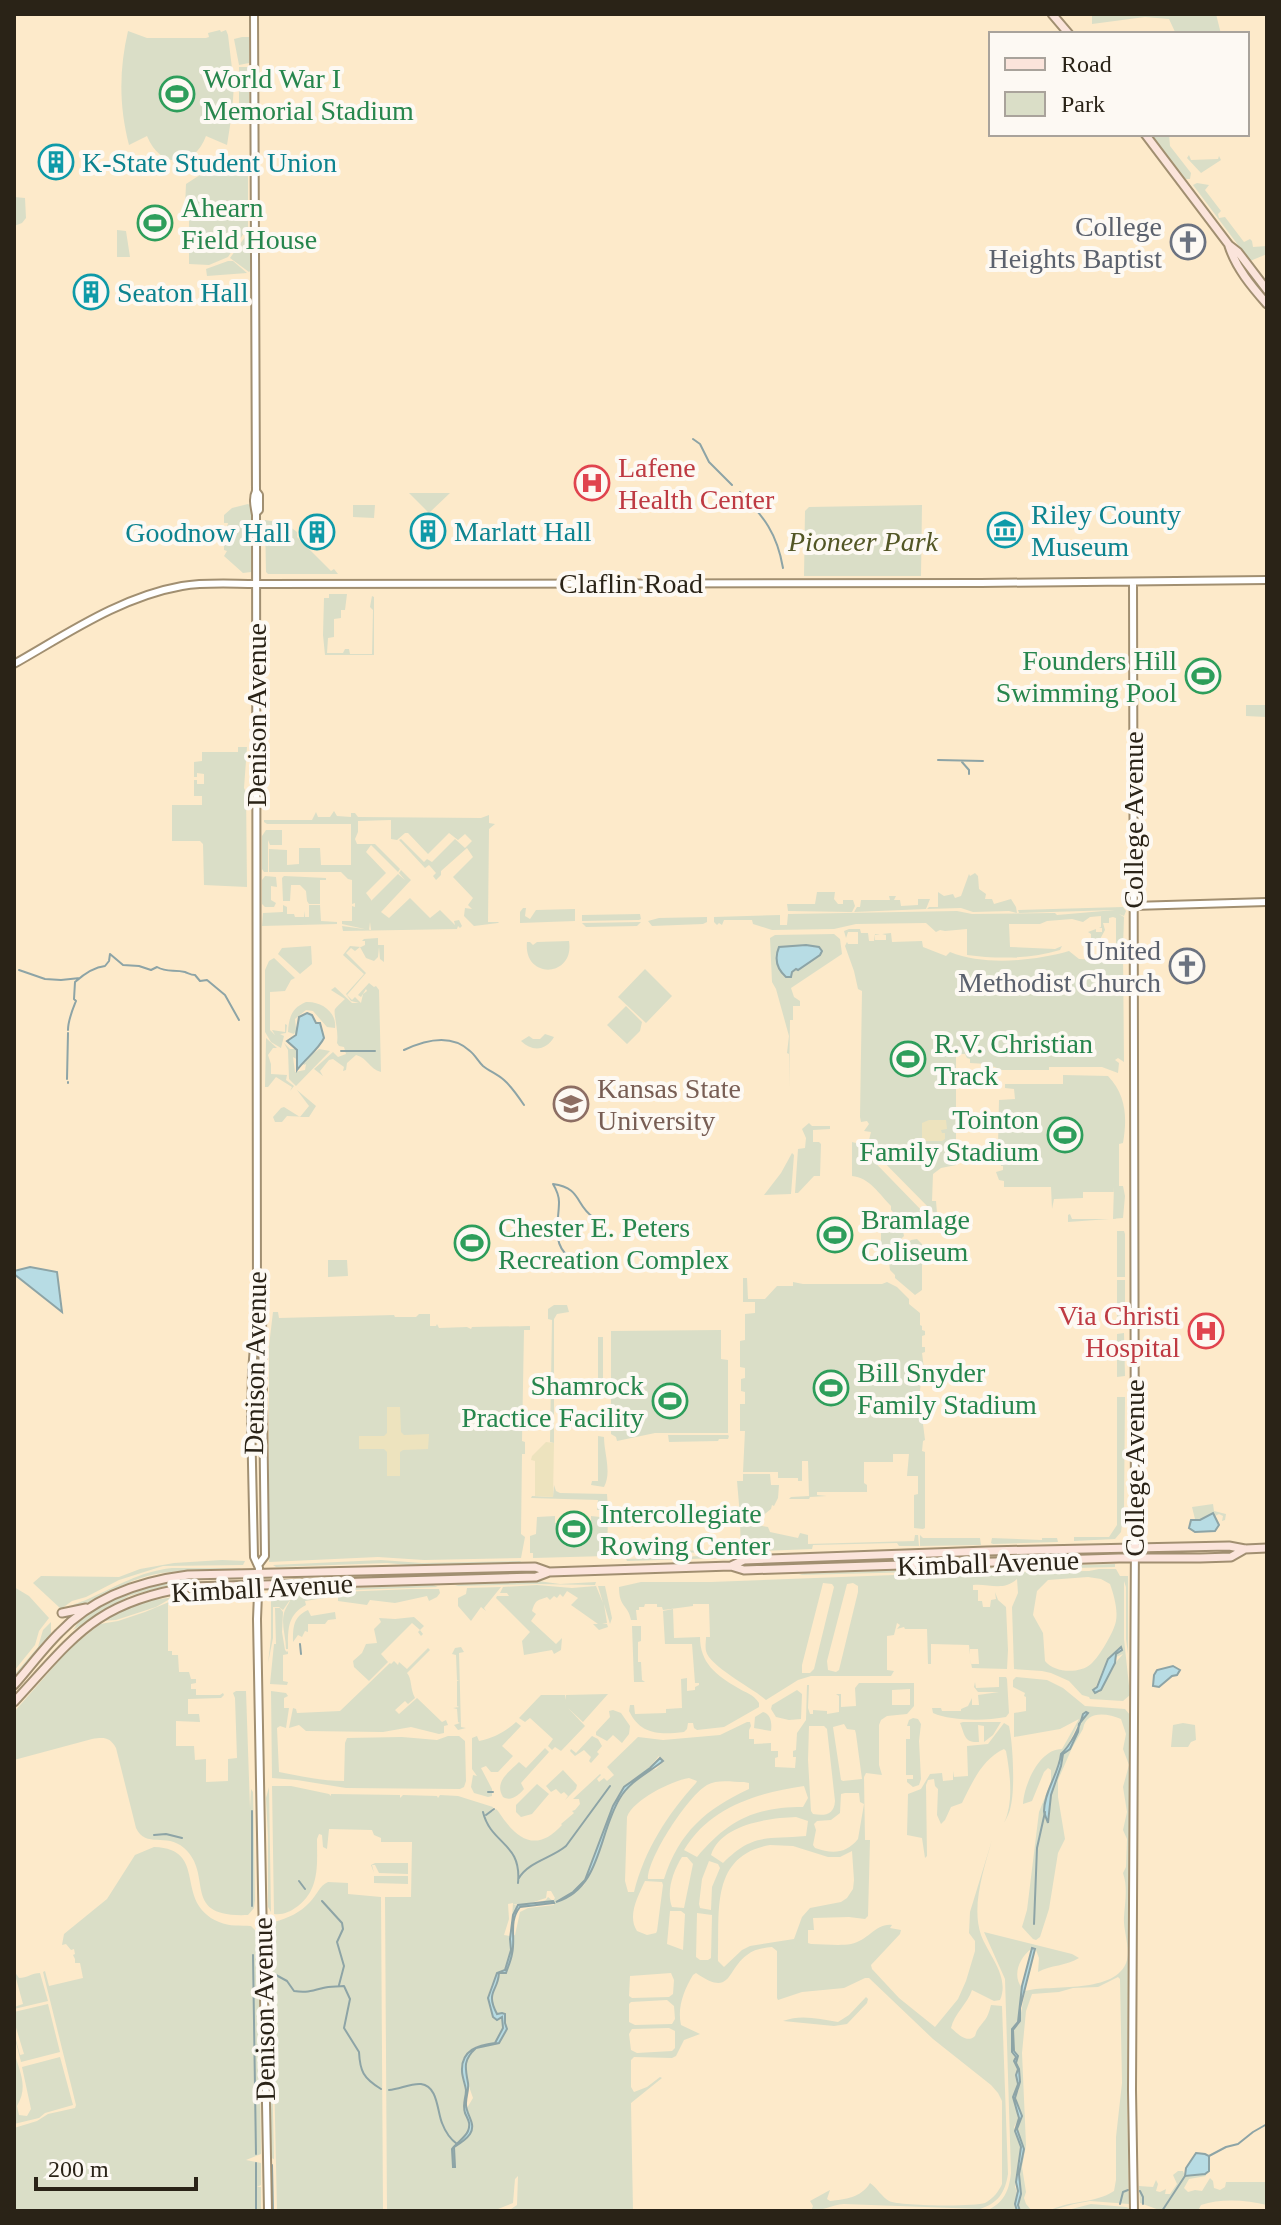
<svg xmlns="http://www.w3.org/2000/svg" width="1281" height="2225" font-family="'Times New Roman',serif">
<rect width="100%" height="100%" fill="#fdeaca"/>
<path fill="#dadec7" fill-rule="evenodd" d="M1092,14H1216L1221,34H1176L1169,19L1145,17L1092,24Z
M220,30L221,32L226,30L228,35L234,85L232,113L227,145L206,136C194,169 160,169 147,136L129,145C119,106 119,70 128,31L147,38H206L209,37L208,33Z
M242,37H249V63L239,65L234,39Z
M239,67H249V107H239Z
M1151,134H1169L1170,146L1191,173L1190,179H1186Z
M1189,155L1191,160L1218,159L1219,156L1221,160L1201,173L1187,158Z
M233,157H248V227L228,257L209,265L189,264V213L185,208L186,184L223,160Z
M1197,183L1209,185L1205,190L1221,211L1218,214L1219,218L1225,217L1244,242L1250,239L1252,241L1253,247L1267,246V254L1250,261L1193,185Z
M14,197L25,198L26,218L22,223L14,226Z
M117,230L126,231L130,257H117Z
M250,230V271L249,272L230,258Z
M228,261H233L247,273L207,276L206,269Z
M409,493H450L429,513Z
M248,504L251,506V572L243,573L224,556L227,551L224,550V545L227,544V541H224V536H227V533L224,532V527H227L228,523H224V515L232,508Z
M353,505H375L374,518L353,517Z
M922,505L921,576H804L805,511L809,507Z
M265,520L285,523L297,532V537L331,571L334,569L338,574H268L266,572Z
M329,594H347L345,610H341V618L334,619V637L328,638L327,653H343L345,649H349L350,654H372L373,610L370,607L372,596L374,597V655H325L323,635L324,598H329Z
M1246,705H1267L1266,717L1246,716Z
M238,747H247L244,788L246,792L247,887L204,885L203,844L200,841H172V805H202V796H194V780H197V784H204V774L197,773V777H194V762L202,761V752H238Z
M334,811L337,816L351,817V813H355L358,817L481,818L489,815V823L495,824L489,829L488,922H499L498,923L474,926L464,916L465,908L472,909L468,905L473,898L453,877L473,857L467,848L441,871V875L436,880L433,876L436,873L429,865L425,868L399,840L401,839L424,862L427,859L432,862L455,839L465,848L472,841L465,834L458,840L449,833L428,854L408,833H405L397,840L391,839V820L358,821V832L355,839L357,844H375L400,869L398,872L371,845L366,852L386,873L366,893L372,901V900L398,874L405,880L399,873L401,870L411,880L381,912L389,918L410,898L430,918L440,910L455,925L454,921L459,920L462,926L460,928L458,926L457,929H460H459L343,931L342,926L371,930L370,922L369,930L342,924V921H352V906L355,907V903L352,904V880L348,879L341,872H269V849L287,850V865L299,864V848H320L321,865H351V824H267L264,822V820H312L316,812L318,817H330Z
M266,830H282V845H270L268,840V872H264L262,869V836Z
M975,873L978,876L979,889L986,894L985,899H992L994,904L1011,899L1016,907L1017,913L1009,911L973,912L961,908L927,909L929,907H938V892L944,896L953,894L955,898L961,896L969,874L970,876Z
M265,876L276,877L277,887L271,886V900L276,903L274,907H265L262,904V880Z
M284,876L326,878V880H320V904H309L307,901L306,891L300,885H291L290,901H283L282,878Z
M817,892H835L834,899L838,904H843V900H853L855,906L852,912L788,911L787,904H815Z
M889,896H896L894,900H900L901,906L918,905V899H930L926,909L854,912L857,907H860L861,900H890Z
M283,905L287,907V914H294L295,917H304V911L305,917H309V905H320L321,921L337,922V924L262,926L263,913L283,912Z
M1123,907L1126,911L1124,916L1119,914L1124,917L1123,948H1116V918L1113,917L1109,918V923H1103L1105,930L1099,941L1093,944L1086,939L1091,938V934L1088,932L1096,929V932H1102V928H1099L1101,927V916L1090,917L1083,922L1072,919L1047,921L1040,924H1009L1010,947L1055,949L1062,946L1060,950C1031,959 997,959 967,955V929L945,931L940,930L936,932L926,923L856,924L834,929L772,930L753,924L752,920H724L722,925L719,923L717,925L714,922V917L780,915V925H787L788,914H790L957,911L972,914L1055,913L1057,915L1115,910L1019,913L1018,910Z
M523,908H526L525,916L530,919L536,910L575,909V921L520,923V912Z
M640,914L641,919L639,920L582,921V915Z
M707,917V922L703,924L652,926L648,921L659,918Z
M641,922L637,926L586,927L582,923Z
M849,929H860L861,933H868L869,941H874L875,934H880L875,935V940H886V935L882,934L891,933L892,942L922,941L923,947L946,956L950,952C985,966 1034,961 1069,951L1079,959L1116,961V952H1123L1124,1062L1118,1058L1115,1060L1119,1063L1118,1073L1102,1067H1049V1070H1002L987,1064L970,1063V1059L967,1058L965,1054H956V1165L941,1168L933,1174L932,1201H936L937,1213L935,1214L864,1142L869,1140L871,1132L864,1131L869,1124L867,1121L861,1122L860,1117L862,991L858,989L854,971L845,946L847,942L848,944H858V932H848L846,938L844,931Z
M834,934L840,939L842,954L791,988L794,997L800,1001V1006H793V1020H790L789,1088V1054L787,1053L789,1036L776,989L772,982L770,938L775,935Z
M378,938V945H384V962L380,959L379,947L378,957L374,961L366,958L360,947L355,951L351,948L346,953L366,973L347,995L352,1000L355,997L361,1003L363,994L367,991L366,989L361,997L358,995L369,983L374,987L372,988L376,986L379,990L381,1072C369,1069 368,1058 356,1055L347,1063L346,1070L343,1071L344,1067L333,1059L329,1060L320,1071L323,1076L314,1069L333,1052L338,1057L346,1054L344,1047L339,1046L337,1043C339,1031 333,1013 335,1009C338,1005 342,1002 345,999L331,990L335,987L352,1003H359L351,1001L346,994L364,974L343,955L350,946L361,947L365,945V941H362L364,939Z
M569,941C575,978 523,980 527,942H530L533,945L537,942Z
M311,946L312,964L300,974L278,954L282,948Z
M274,958L295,978L291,980L285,991L270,992V1030L275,1035L272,1030L285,1032V1024L287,1025L286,1033L280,1034L284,1036L281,1048L271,1042L265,1032V970L269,961Z
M645,969L672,996L646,1023L618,997Z
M306,1002C321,1001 337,1012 335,1028L327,1027L313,1011L306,1010L295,1019L296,1028L299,1022L296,1035L295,1036V1032L294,1034L288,1032C289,1016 292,1008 306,1002Z
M626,1006L642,1022L640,1031L627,1044L607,1025Z
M545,1034L554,1037C546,1051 532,1052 521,1041L529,1036L533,1039H540Z
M266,1038L277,1048H273L268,1055L271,1064V1074L287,1075L286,1080L294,1086L290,1091L292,1087L276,1077L268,1087H265Z
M284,1043L290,1049H295L294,1047L297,1050L298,1060L293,1057L295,1072L305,1070L306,1064L304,1065L302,1062C307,1056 313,1055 319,1049L330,1051L296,1086L289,1079L288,1050Z
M1063,1075L1108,1076C1127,1096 1127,1119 1123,1143L1119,1144V1186H1123L1125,1196L1123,1218L1068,1222V1215L1070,1214L1072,1219H1113L1114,1186V1192H1083V1198L1054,1199L1052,1209L1051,1187H1004V1181L999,1180L996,1172L1003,1170V1166H1001V1155L995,1152L994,1147L998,1146L999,1100L1015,1099L1014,1089L1005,1088V1084H1063Z
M297,1090L316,1106L309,1117L287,1116L282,1122H275L273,1117L281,1108L284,1107L300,1117L309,1106Z
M809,1123L812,1126H830V1129L813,1130V1142H819L821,1144L820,1176H814L798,1193H795L798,1149L805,1148L806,1138L802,1129Z
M852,1142L856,1143L926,1215L927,1218H922V1225L918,1230H911L891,1210V1206C880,1195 869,1177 852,1176Z
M792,1153L794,1155L791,1194L764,1195L781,1173Z
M890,1216L902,1227L904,1236L901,1239L902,1242L890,1254L881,1249V1220Z
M1117,1231H1124L1125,1234V1277H1117Z
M917,1239L922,1244V1290L915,1295L895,1278V1275L890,1270L889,1262L911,1240Z
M328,1260H347L348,1276L328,1277Z
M743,1278H747L748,1299H765L777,1286H793V1282L803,1284H882L887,1282L897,1287L909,1299V1304L920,1313V1325L922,1326V1330L925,1331V1335L922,1336V1347H925V1352L922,1353L924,1369H922L920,1391L922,1394V1402H925V1407L922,1408L923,1418L925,1419V1424H923L925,1440L923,1441L922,1451L925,1452V1528L923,1529L914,1528V1495L918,1494V1476H907L909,1454H893V1462H864V1483L867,1485V1492H817V1495L827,1496L810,1497L809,1499H789L791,1497L809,1496L808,1461H802V1481H798V1478H778V1472H743L745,1431H740V1404H745V1392L741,1391V1379L745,1378V1368L740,1367V1341L745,1340V1314L755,1313V1302H743Z
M1117,1280H1125V1319H1117Z
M554,1305H567L569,1312L557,1314L554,1319V1443L550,1442L552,1320L548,1319V1309Z
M273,1312H278L279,1318L394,1315L395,1317H416L419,1314H430V1326H436L437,1324L439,1328L467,1327L471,1329L472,1327L530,1326V1330H524L522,1441L525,1442V1454H522L521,1534L525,1537L521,1558L424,1560L378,1557L269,1562V1346Z
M721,1330V1359L728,1360V1433H655L617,1441L616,1437L611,1434V1331Z
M1124,1333L1125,1376L1117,1377V1334Z
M598,1337H603V1393L601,1397H592L591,1394H598Z
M1117,1397H1125L1124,1507L1121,1532L1115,1539L1074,1541V1537H1109L1117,1525Z
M668,1435H728L729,1436L728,1439H719L718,1441L669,1442Z
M598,1436L604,1437C604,1453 612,1472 604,1487L591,1485L592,1481H598Z
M743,1474H770L771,1485H779L778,1498L774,1506L772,1505L771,1509L761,1517L740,1516L737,1481H743Z
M554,1485L556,1491L560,1493L607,1494L608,1510H597L598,1500L531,1498L532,1496L553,1497Z
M1213,1504L1214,1511L1226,1514L1225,1520L1222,1521L1223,1516L1219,1514L1215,1516L1213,1514L1200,1520L1195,1519L1192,1507Z
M601,1514H608L607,1556L533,1558V1553H530V1536L536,1534L537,1517L555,1516V1523H563L564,1540H573L574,1536L585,1537V1523H591V1516L600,1517Z
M740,1522L768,1527L770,1532L798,1538L800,1533L808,1535V1544L914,1541L915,1535H918L919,1546H899L897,1543L813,1545L812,1549L741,1552Z
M920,1535L923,1538H980L981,1545L920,1546Z
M992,1538L1042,1540V1538H1057L1058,1542L993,1544L991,1543Z
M724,1544L726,1545V1551L724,1552L620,1554L622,1552L712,1550L720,1549Z
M726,1555L721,1558L627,1561L626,1559Z
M934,1558L935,1560L926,1562L742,1568V1566Z
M222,1560L245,1561L243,1565L163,1566L119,1580L86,1597L72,1601L61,1609L33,1583L41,1576L119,1577L140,1569L174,1563Z
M381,1560L422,1563L521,1561L518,1564L468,1565L465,1564V1565L420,1566L387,1563L276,1567L273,1565Z
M1115,1564V1567L799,1575L805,1573Z
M172,1568H241L236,1571C204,1572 171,1568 141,1578C115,1586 89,1608 65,1610C72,1604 79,1603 88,1599C118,1586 138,1572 172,1568Z
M1099,1569H1116L1120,1576H1128V1654L1126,1639V1587L1124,1581V1639L1130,1695L1123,1701L1090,1699L1089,1697L1082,1695L1069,1681L1051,1673L1042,1671L1014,1669L1012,1607L1018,1593L1017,1579C1003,1592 988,1583 973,1585V1590H978V1601H982L983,1607H990L991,1600L996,1599L995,1592L998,1600L1006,1607L1008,1650L1007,1669L972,1668L970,1658L971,1664H979L978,1649H970V1655L969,1645L931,1644V1664H928L927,1629H905L904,1627L897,1629L900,1625L897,1623L894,1635L887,1636V1670L894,1671L891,1676H811L798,1680L766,1700C753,1688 710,1667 706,1651C705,1646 706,1642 706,1637H710L709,1604H693V1606L663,1610L662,1607H657V1604H645L644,1607H639V1610H636L637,1620H631C628,1604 619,1608 619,1587L641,1582H711L947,1573L1089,1571ZM1088,1577L1101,1579L1110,1584C1114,1595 1118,1610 1116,1621C1114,1632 1099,1657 1091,1664C1080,1674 1054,1673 1045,1661L1043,1633L1033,1615L1037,1591L1048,1580ZM823,1583L832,1584L834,1587L814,1669L810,1673H802V1665ZM853,1583L858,1586V1592L839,1670L836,1672L828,1670L827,1661L847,1584ZM1122,1650L1116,1654V1657L1123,1654L1111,1668L1101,1690L1099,1693L1093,1691C1102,1678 1104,1654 1122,1650Z
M191,1579L129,1596L73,1630C95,1595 154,1582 191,1579Z
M538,1581L560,1584L596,1582L595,1585L536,1584L455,1586L461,1584Z
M433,1585L438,1587L290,1592V1600L283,1610L279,1607H273V1638L268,1663L271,1638V1597L276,1591Z
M537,1585L572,1588L596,1586L603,1603L598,1586H605L612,1618L610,1624L604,1604L607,1623L602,1624H607L608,1627L599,1630L593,1624H598L571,1605L578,1598L567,1591L563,1597L560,1594L557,1598L554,1596L550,1600L547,1597C537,1601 536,1599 532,1611L536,1614L531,1621L556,1644L562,1638L561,1650L554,1654L552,1650L524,1655L522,1641L530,1632L496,1598L497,1596H509L507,1593H500L503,1587Z
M14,1587L29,1596L49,1618L39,1631L35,1645L14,1671Z
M501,1587L484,1608L486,1611L481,1607L471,1621L458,1606V1598L466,1594L467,1588Z
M412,1589H439L440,1593L437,1597L429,1601L427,1596L395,1603L370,1600L367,1605L338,1601V1596L305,1601L306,1605C287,1615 288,1630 288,1649H286C286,1637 281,1625 284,1613C286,1606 291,1602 292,1594Z
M201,1595H215V1603L168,1604V1651H172V1655H178L179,1672H189L191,1679H196V1683L191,1684V1689H196V1695H220L223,1693L224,1695L221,1698L188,1699V1714H199L200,1722L176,1721V1746H194L195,1760L206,1759V1782L228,1781V1759L237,1758L235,1698L233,1693L236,1691H246L250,1808L251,1789L253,1792L255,1900L254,1908L248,1915C179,1918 215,1875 184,1848C166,1832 146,1849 136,1828L116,1748C110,1737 104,1737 92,1739L14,1760V1712L70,1648L100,1624L118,1621L145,1612L169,1602L199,1600L194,1596L201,1597Z
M190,1596V1598L168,1600L156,1607L116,1620L101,1621L72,1644L14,1709C21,1698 33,1687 42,1676C88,1623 120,1599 190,1596Z
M275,1608H280L283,1612L282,1632L285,1650L287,1652L288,1651V1654L283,1655V1681L288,1682L287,1685L270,1684L274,1644H276Z
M673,1609L674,1638L700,1637C700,1663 716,1675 738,1688C746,1693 753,1694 759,1703V1707L724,1727L697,1730L694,1728L693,1723H688L687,1729L684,1732C658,1735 640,1734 629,1711L630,1705H634L635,1714L666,1713V1709L682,1708L681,1679L687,1678V1691L695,1690V1687L699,1685V1683H695L692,1644H665L663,1611Z
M308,1610L311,1616L335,1612L336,1619L328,1620L325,1624H308V1632L305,1631L302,1637L298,1635L293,1642C293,1627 293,1617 308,1610Z
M414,1617L424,1626L420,1630L423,1634L421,1636L418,1632L420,1630L412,1623L381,1654L388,1662L369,1681L354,1667L353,1661L362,1653L366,1644L377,1643L374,1629L381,1622L379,1618L395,1619Z
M51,1622V1633L48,1640L14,1680V1675L38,1647L43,1630Z
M632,1626H641V1641L638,1642V1662H641L642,1680L645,1682H634Z
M461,1647L464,1652L459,1653L461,1727L466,1728L458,1730L454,1725L460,1723L458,1722L457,1709L453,1708L459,1707L457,1706V1681L459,1680H457L456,1655L452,1654L455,1648Z
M428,1648L430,1650L407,1673C412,1678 410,1689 415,1698L408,1704L405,1701L395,1710L399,1714L417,1698L442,1722L446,1720L448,1725L444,1726V1733L439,1734L411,1727L383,1732L306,1731L299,1725L289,1728L293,1708L296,1709L297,1713L340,1711L390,1663L391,1664L394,1661L398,1665L399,1662L407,1669Z
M999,1677H1006L1007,1679L1009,1713L1006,1717C985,1721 951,1721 933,1713L932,1708H941L942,1711H961V1709L968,1706L972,1698V1705H979L978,1695L999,1692H978L974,1687L975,1682L976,1688L999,1687Z
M1016,1677L1047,1680L1063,1688L1085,1706L1125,1709L1130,1715L1127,2091L1129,2204L1090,2201L1074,2204L1049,2211C1069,2200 1094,2204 1114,2191L1116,2180V2137L1122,2083L1120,1979L1118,1977L1098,1987L1073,1988L1059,1992L1032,1994L1026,2011L1022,2053L1026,2145L1022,2167L1026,2192L1024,2198L1026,2204L1032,2211H1020L1018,2207L1021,2194L1019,2174L1024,2153L1017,2129L1022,2118L1015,2098L1019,2090V2068L1016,2074C1020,2083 1017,2089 1013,2096L1019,2118L1014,2127L1021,2146L1015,2187C1020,2195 1013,2203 1017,2211H986C1004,2203 1009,2191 1011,2173L1005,1979L984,1932L1072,1954L1079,1958C1067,1966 1050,1965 1038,1972L1039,1958L1036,1950L1031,1949C1019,1958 1012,1976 1022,1988L1018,2021L1012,2030V2052L1016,2057L1014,2061L1015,2065L1018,2056L1014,2051L1013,2030L1019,2024L1025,1991C1049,1984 1118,1995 1127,1960C1130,1946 1123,1930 1124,1917C1125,1901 1128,1888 1123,1873L1126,1867L1127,1839L1123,1830L1127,1812L1123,1787L1129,1765L1123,1749L1126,1734L1121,1719C1107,1713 1086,1710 1083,1729L1072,1748L1058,1780V1797L1065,1839L1058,1853L1049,1909L1040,1937L1036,1940L1033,1939L1022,1927L1027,1910L1039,1812L1051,1782V1770L1048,1768L1044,1772L1032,1801L1023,1804C1024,1785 1039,1749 1062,1749L1079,1719L1060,1729L1014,1737V1713L1026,1711V1697L1024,1696L1025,1693L1013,1687V1680ZM1077,1726L1078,1732L1062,1757L1061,1766L1051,1795L1049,1822C1037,1801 1058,1775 1061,1754L1066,1749Z
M859,1683H914V1706L907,1714L887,1716L881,1720L879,1725V1765L882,1775L866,1773L864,1777L865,1840H870L868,1916L865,1919L849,1917L813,1918L814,1930H808V1943L811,1944C824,1944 839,1946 851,1944C868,1941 876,1923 892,1925L890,1928L901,1930L900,1934L871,1965L872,1969L899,1998L935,2027L958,1999L966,1981L975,1951V1941L969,1933L970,1912L992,1840C984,1869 971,1906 981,1935C989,1956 1010,1977 1000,2000L994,2001L972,1990C968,2003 954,2014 951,2028C957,2033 967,2044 975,2036C976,2034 976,2031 978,2029C986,2018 987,2020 991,2005L1002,2006L1008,2174C1005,2193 998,2203 980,2209L844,2204C831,2205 822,2211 811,2211L813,2206L810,2201L830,2190L827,2199L830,2201C845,2199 861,2198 870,2183C877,2188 882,2197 889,2201C898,2206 975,2207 985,2203C993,2199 999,2191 1002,2184V2101L998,2093L991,2085L933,2039L869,1978H865L844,1988L802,1992L778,2000L777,1998V1951L772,1947C763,1948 754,1949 747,1955C726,1970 732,1998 696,1973L693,1975C684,1990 677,2007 681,2025L700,2034L684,2040L676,2056L672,2058L634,2057L631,2060V2087L634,2092L647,2087L660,2077L662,2078L631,2103L633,2211H508L517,2205L518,2176L515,2179L513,2203L493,2211H387L385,1897H411L412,1842H381V1838L374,1835L372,1830L329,1829L327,1849L323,1847L322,1835L319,1834L317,1839C317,1864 320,1889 298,1906C290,1912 283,1915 274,1914L272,1786H291L329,1794L331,1796V1794L400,1795V1798L403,1795L437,1796L438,1798L440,1795L458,1796L493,1807L492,1812L496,1809L498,1811C515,1837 535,1855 562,1825L561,1824L574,1813L572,1811L575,1810L580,1804L579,1799H573L600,1774L601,1775L597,1779L599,1782L604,1778L607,1781L614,1775L607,1767L638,1737L663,1740L720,1735L747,1722H750L751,1726L749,1730V1739H754V1744L771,1743V1751H778V1757L775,1758V1767L795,1768L796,1757H793V1751L796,1750L797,1733L806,1720L807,1685H809L808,1708L810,1714H813V1710L827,1711V1714L839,1712V1696L836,1694H841V1707L856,1706L855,1688ZM910,1689V1705H892V1690ZM844,1724L847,1729L855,1730L856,1734L862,1779L843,1781L841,1780L833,1727ZM809,1726H824L827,1729L835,1801C834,1815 825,1816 813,1814L811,1811L808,1760ZM659,1756L664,1761L656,1769L652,1770L628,1787L613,1811L592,1870L584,1885L571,1895L556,1902L567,1897L585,1880L620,1793L629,1782L648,1769ZM689,1778L697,1781L696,1783C667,1815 645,1849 634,1892H628L625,1881L627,1817C633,1800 671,1781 689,1778ZM744,1782L749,1783V1789C706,1809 679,1832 664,1879H648C648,1857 688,1796 707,1785C717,1779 732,1782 744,1782ZM804,1786L808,1798L803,1807C755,1807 728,1820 697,1857L684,1850C710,1807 757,1793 804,1786ZM845,1793H859L860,1802L864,1804L858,1839C846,1854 832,1854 815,1848L813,1845L816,1830L814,1824L817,1821L831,1820L840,1813L841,1794ZM796,1817L808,1821L806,1836C767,1840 754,1832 723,1863L711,1855C721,1824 769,1818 796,1817ZM770,1845L793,1846L828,1857H840L852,1851L854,1880L853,1889L847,1898L841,1902L810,1908L802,1917L794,1939L750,1946L742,1950L724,1967L718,1961C720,1913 709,1856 770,1845ZM682,1857H687L693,1864L684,1908L672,1907C666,1892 673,1871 682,1857ZM709,1861L718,1864L720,1868L712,1887L711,1910L700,1908L699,1904L702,1879ZM645,1881L662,1882L663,1885L657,1931L656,1933L647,1935L637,1931C627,1916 638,1896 645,1881ZM547,1891H551L555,1898L553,1901L548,1897L546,1900L539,1902H553L554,1905L528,1908L520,1912L515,1935L512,1936L513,1953L505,1974L500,1973C497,1991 486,1994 497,2014L505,2017V2023L507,2029L499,2043L476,2048L465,2063V2075L473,2098L467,2108L471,2121L472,2130L454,2147L455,2166H453V2147C459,2142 468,2136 469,2128C471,2118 462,2112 463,2104C463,2100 466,2096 466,2091C466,2085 463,2079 462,2073C459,2051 477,2044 495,2043L503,2028L502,2017L497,2020L488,1998C490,1987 495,1974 505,1970L511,1950L510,1936L504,1935L509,1919L508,1904L513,1903L512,1919L517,1906L513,1904C524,1907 536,1901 546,1898ZM670,1911H681L685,1914L683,1950L667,1944ZM697,1913L712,1915L711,1958L708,1960H700L696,1957ZM671,1973L674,1980L673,1994L669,1997L632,1998L629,1996L630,1976ZM667,2000L674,2006L675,2019L672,2024L635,2025L629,2022V2004L631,2002ZM669,2028L675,2031V2048L672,2051L637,2053L631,2050L629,2034L632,2029Z
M797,1690L802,1694L801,1719L789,1720L776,1717L771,1709L772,1705Z
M271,1691L286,1693L288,1696L284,1698V1708H289L286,1728L280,1726L277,1728L279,1772C300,1776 322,1781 344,1781L345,1743L347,1738L402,1737L437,1740L448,1736H459L465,1741L466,1781L464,1787L460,1789L346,1788L297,1780L272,1778Z
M608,1694L583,1722L568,1708L585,1726L561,1751L555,1747L552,1750L548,1746L553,1739L530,1718L525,1722L519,1718L541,1695H565L566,1700V1695Z
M613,1710L621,1713L630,1726L629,1734L622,1743L613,1735L607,1741L596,1735V1732L610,1717L609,1711Z
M763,1712C771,1714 772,1723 771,1731L754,1728L755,1717Z
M913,1718L918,1719L921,1724L919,1741L921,1779L919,1785L913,1787L907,1782V1779H913V1775H906V1739H910V1726H907L909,1720Z
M516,1722L521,1726L502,1746L513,1756L498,1772H491L486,1766L481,1768L492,1789V1796L488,1797L474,1793L471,1787L473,1775L477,1776L472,1769V1738L477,1736L479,1741C494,1738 505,1732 516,1722Z
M963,1722H1001L993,1735L984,1742V1726L978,1725L979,1742C964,1743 965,1735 960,1723Z
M1004,1723L1009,1726C1013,1743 1015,1788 1011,1805C1010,1812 1007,1817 1004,1823C1014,1802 1010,1773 1006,1751L1004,1749C982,1759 972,1783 962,1803L951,1807L945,1820L941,1824L937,1815L938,1789L935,1786L934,1779L928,1780L926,1785L927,1856L925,1858L922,1838L907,1835L908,1794L921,1789L930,1774L942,1773L943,1781L953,1780V1771L954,1777L968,1776L967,1746L988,1744Z
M1183,1723L1195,1725L1196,1740L1191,1742L1188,1747H1171L1173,1725Z
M592,1736L598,1739L602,1746L597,1752L599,1754L591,1763L589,1761L591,1757L584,1750L575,1756L570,1751L571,1749L576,1753Z
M545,1748L549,1752L521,1783L524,1789C519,1795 511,1802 503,1797C494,1782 508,1773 519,1762L526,1768Z
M563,1770L577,1785L576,1789L565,1800L568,1796L564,1792L561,1794L556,1789L551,1792L546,1786Z
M537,1784L549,1794L532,1814L521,1817L516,1812V1805Z
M269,1787L271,1912L268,1907V1837L266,1798Z
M154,1847C210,1849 172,1902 219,1922C230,1927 240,1925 251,1926L258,1933L261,2154L246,2160L261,2163V2185L257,2187H261V2211H14V2128L37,2121L48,2114L75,2108L76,2105L43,1972L45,1971L49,1986L83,1978L80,1963H75V1959L73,1955L75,1954L74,1949L71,1950L66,1944L62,1945L64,1934L107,1899L135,1855Z
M375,1863H408V1874L379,1873L375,1865H372L374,1873L371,1865Z
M374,1876H408V1884L374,1883Z
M328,1882L348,1883V1894L381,1897L383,2211H277L272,1980L273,1924L274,1922C288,1918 300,1913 310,1902C317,1895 319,1886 328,1882Z
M271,1924L270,1974L274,2159L271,2158L268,1930Z
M14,1971L19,1978C27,1978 32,1973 40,1973L48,2001L14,2009V2007L23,2004Z
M866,1997L868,1999L867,2003L847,2024L834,2026L783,2021C801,2014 819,2019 838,2022L849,2015Z
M48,2004L60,2052L21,2062L14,2035V2032L20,2055L24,2054L14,2021V2012Z
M14,2051C19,2071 29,2086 17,2106L19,2115L27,2116L31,2109L22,2067L60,2057L73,2105L45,2113L39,2118L14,2124Z
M1178,2171H1183L1185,2176L1205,2174L1206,2176L1189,2179L1184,2188L1188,2192L1195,2190L1202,2191L1210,2178L1213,2181L1214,2188L1220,2190L1225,2187L1226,2182H1265L1267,2185V2205C1247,2200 1221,2198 1201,2205L1198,2211H1162L1140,2203L1139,2186L1153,2187L1156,2180L1158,2184L1156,2191L1160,2192L1166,2189L1165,2194H1170L1177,2184L1173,2175Z
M1091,2204L1126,2207L1129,2208V2211H1064Z"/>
<path fill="#ede3be" d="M929,1120H946L947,1129L941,1130L942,1133H945V1139L942,1141H924L922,1139V1123Z
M387,1407H400L401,1432L404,1435L429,1434L428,1449L403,1450L400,1452V1476H387V1452L384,1449H359V1436H384L387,1433Z
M546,1442L554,1443L553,1497L535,1496V1461L531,1460L532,1456Z"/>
<path fill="#b7dce4" stroke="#8da4a6" stroke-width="2" d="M806,945L819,947L822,951L820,955L798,970L796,969L792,972L791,977H786C777,969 774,959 779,947Z
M307,1013L312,1015L316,1023H320L324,1038C318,1050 305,1059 297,1070V1050L287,1041L296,1035L299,1017Z
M30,1267L57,1272L62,1312L14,1274V1271Z
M1213,1513L1219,1525L1215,1531L1195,1532L1189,1528L1191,1520H1200Z
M1121,1647L1122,1650L1116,1654L1115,1663L1101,1690L1095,1693L1093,1690L1097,1687L1108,1659Z
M1173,1666L1180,1670L1177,1675L1172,1676L1159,1687L1153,1686L1154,1675L1157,1670Z
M1086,1712L1088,1713L1079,1724L1078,1732L1070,1749L1063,1754L1061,1766L1051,1795L1048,1823C1047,1820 1044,1813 1044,1811C1044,1792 1059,1773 1061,1754C1071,1745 1080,1726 1083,1714Z
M660,1758L663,1761C648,1773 630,1781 620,1798C598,1833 602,1888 556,1902L573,1892L585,1880L613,1806L624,1787L650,1768Z
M553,1901L554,1903L520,1907C508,1922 516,1937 512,1954C511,1960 508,1967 506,1973H499C498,1992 485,1991 497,2014L502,2013L505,2014V2023L507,2029L499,2043L476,2048C463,2060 465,2067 468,2083C469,2090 466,2096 466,2103C465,2114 477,2123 470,2134C466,2140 459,2144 454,2147L455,2167H453L452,2149C456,2143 465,2138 468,2131C471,2123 468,2120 465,2113C462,2103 466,2099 466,2090C465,2083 462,2077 462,2071C461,2050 478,2045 495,2043L503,2028L502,2017L497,2020L493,2017L488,1998L497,1973L505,1970L511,1950L510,1939L513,1915L518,1905Z
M1032,1948L1035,1949L1020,2008V2021L1013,2030L1014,2051L1018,2056L1016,2063L1019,2069L1020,2082L1015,2098L1022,2116L1017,2129L1024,2149L1019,2174L1021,2194L1018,2205L1020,2211H1017L1015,2204L1018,2191L1016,2182L1021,2147L1015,2131L1019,2118L1013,2097L1018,2084L1016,2075L1018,2069L1014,2061L1016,2057L1012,2052V2029L1018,2022L1022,1986Z
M1196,2153L1205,2154L1209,2156V2171L1205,2174L1185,2176L1186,2168Z"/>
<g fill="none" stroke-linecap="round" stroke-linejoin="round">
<path stroke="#8da4a6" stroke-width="2" d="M693,439L700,444L709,462L732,485
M740,492C764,517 777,533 783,568
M938,760L983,761
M962,762L969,770V774
M19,970L45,979L61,980L80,978
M68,1030C68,1020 72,1011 76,1001L74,999L75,982C84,974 95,967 105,966L109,961L110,954L123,965L139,966L151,970L157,967C167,973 174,969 185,972C188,973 191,975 195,975L200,981L207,980L225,995L239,1020
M404,1050C425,1040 451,1033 470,1051C475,1055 478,1061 483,1066C489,1071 497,1074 504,1080C512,1087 518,1096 524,1105
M341,1051H375
M67,1079L68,1033
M68,1082V1083
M581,1258L569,1257C551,1243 559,1221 559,1202C559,1196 556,1189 553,1184C582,1188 575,1205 593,1217
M300,1644L301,1654
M488,1792H493
M483,1812C491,1845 522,1842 518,1883
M486,1815L494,1809
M154,1835L166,1834L182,1838
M519,1878C528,1862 552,1858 566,1846L610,1786
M299,1881L305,1889
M322,1901L342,1923L343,1929L337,1942L344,1966L339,1985
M252,1906V1811
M1034,1924L1037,1848L1045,1812
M253,1955L256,2154
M276,1975L287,1981L294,1991C306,1993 312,1991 323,1988C330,1986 338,1987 344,1986L350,1999L344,2028L359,2052C360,2071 363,2078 381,2089
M389,2090C400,2089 411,2083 421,2084C438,2086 437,2111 442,2123C445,2131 449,2138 457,2144
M1209,2156L1226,2147L1238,2144L1253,2132L1267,2124
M256,2163V2211
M272,2165L273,2211
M1140,2191L1143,2197V2204
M1120,2204L1123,2192L1128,2190
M1162,2211L1185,2176"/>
<g stroke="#a18f71" stroke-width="10">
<path id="tertiary" d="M254,14L256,491C252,499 255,508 256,515L257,1308L252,1372L251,1418L254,1557L259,1568L257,1619L268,2211
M256,491L259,495V510L256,513
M1133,582L1135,1535L1132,2090L1134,2211
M14,664C67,634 120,597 182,586C206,582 231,584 256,584L981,583L1267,580
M1133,906L1267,902
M257,1308L262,1316L265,1556L259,1564"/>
</g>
<g stroke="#a18f71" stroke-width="11">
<path id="secondary" d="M1052,14L1069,34
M1145,134L1229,245L1238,252L1267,290
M1229,246C1236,268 1252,287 1267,304
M731,1566L744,1570L1119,1558H1200L1231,1557L1245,1549
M62,1613L86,1608
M14,1685C29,1668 43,1649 59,1633C93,1597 140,1581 188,1575L535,1567L549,1572
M14,1702C75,1636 96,1601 191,1587L536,1577L549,1572L731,1566L744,1560L987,1551L1229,1546L1245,1549L1267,1548"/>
</g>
<use href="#tertiary" stroke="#fff" stroke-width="6"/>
<use href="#secondary" stroke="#fbe4db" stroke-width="7"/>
</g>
<defs>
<g id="stadium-ring" transform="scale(1.8)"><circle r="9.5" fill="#fdf9f3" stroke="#2e9e5b" stroke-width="1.5"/><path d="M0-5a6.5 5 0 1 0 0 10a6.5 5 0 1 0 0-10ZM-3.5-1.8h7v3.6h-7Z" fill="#2e9e5b"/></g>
<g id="building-ring" transform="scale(1.8)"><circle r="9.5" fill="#fdf9f3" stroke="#0f9aa8" stroke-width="1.5"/><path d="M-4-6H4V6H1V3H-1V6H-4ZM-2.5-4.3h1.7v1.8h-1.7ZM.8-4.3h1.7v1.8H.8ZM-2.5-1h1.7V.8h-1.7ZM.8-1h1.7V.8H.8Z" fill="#0f9aa8"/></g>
<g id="church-ring" transform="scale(1.8)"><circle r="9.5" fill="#fdf9f3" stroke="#6b7280" stroke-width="1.5"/><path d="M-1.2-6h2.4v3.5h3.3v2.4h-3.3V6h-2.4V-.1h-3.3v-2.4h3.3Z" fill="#6b7280"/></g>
<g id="hospital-ring" transform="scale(1.8)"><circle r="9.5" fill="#fdf9f3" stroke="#e0444e" stroke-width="1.5"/><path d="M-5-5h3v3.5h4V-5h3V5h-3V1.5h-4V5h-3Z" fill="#e0444e"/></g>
<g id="museum-ring" transform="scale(1.8)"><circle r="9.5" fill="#fdf9f3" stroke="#0f9aa8" stroke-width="1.5"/><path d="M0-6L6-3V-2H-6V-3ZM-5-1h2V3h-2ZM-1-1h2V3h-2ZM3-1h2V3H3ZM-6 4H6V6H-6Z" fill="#0f9aa8"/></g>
<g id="university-ring" transform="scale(1.8)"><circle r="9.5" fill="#fdf9f3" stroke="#8d6e63" stroke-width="1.5"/><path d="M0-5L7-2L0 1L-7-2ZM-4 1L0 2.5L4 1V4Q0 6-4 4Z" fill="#8d6e63"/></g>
</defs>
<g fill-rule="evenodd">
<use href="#stadium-ring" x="177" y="94"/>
<use href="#building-ring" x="56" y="162"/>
<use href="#stadium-ring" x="155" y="223"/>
<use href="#church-ring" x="1188" y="242"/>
<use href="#building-ring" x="91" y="292"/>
<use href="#hospital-ring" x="592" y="483"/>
<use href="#museum-ring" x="1005" y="530"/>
<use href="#building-ring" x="428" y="531"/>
<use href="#building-ring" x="317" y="532"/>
<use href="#stadium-ring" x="1203" y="676"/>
<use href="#church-ring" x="1187" y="966"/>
<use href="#stadium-ring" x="908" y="1059"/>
<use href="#university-ring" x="571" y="1104"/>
<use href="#stadium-ring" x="1065" y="1135"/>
<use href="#stadium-ring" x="835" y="1235"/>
<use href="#stadium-ring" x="472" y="1243"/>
<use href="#hospital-ring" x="1206" y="1331"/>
<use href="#stadium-ring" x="831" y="1388"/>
<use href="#stadium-ring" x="670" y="1401"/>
<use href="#stadium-ring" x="574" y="1529"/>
</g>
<g text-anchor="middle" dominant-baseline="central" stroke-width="8" stroke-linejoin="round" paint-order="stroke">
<g font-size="28" fill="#27864d" stroke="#fdf9f3" text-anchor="start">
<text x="203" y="78">World War I<tspan x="203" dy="32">Memorial Stadium</tspan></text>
<text x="181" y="207">Ahearn<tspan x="181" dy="32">Field House</tspan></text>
<text x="1177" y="660" text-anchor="end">Founders Hill<tspan x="1177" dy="32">Swimming Pool</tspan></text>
<text x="934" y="1043">R.V. Christian<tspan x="934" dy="32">Track</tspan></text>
<text x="1039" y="1119" text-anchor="end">Tointon<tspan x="1039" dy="32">Family Stadium</tspan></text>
<text x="861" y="1219">Bramlage<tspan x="861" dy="32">Coliseum</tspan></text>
<text x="498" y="1227">Chester E. Peters<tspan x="498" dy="32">Recreation Complex</tspan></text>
<text x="857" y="1372">Bill Snyder<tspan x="857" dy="32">Family Stadium</tspan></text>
<text x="644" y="1385" text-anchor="end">Shamrock<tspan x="644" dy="32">Practice Facility</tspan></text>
<text x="600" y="1513">Intercollegiate<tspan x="600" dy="32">Rowing Center</tspan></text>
</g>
<g font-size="28" fill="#0d838f" stroke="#fdf9f3" text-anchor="start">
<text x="82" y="162">K-State Student Union</text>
<text x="117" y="292">Seaton Hall</text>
<text x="1031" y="514">Riley County<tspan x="1031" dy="32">Museum</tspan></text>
<text x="454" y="531">Marlatt Hall</text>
<text x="291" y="532" text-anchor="end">Goodnow Hall</text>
</g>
<g font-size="28" fill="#5b616d" stroke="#fdf9f3" text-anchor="end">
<text x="1162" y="226">College<tspan x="1162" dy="32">Heights Baptist</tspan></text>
<text x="1161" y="950">United<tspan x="1161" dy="32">Methodist Church</tspan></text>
</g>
<g font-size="28" fill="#be3a42" stroke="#fdf9f3" text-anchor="start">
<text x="618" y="467">Lafene<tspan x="618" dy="32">Health Center</tspan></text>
<text x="1180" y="1315" text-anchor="end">Via Christi<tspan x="1180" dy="32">Hospital</tspan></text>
</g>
<g font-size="28" font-style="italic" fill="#525625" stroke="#fdf9f3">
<text x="863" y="541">Pioneer Park</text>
</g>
<g font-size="28" fill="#2a2317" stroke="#fdf9f3">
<text x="631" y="583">Claflin Road</text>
<text transform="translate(256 715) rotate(-90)">Denison Avenue</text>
<text transform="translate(1133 820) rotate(-90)">College Avenue</text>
<text transform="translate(255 1363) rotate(-89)">Denison Avenue</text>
<text transform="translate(1134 1468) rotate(-90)">College Avenue</text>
<text transform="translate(988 1563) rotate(-2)">Kimball Avenue</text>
<text transform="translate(262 1588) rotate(-3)">Kimball Avenue</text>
<text transform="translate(264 2009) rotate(-91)">Denison Avenue</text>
</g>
<g font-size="28" fill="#785e54" stroke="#fdf9f3" text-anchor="start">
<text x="597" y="1088">Kansas State<tspan x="597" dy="32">University</tspan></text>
</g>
</g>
<rect width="1281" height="2225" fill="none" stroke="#2a2317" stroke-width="32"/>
<rect x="989" y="32" width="260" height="104" fill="#fdf9f3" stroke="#a9a39b" stroke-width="2"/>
<rect x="1005" y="58" width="40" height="12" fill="#fbe4db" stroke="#a9a39b" stroke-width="2"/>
<text x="1061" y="72" font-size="24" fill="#2a2317">Road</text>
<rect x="1005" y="92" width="40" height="24" fill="#dadec7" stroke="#a9a39b" stroke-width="2"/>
<text x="1061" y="112" font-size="24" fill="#2a2317">Park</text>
<path d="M36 2177v12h160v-12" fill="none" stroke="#2a2317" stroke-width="4"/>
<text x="48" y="2177" font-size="24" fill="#2a2317" stroke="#fdf9f3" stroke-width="6" paint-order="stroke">200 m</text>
</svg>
